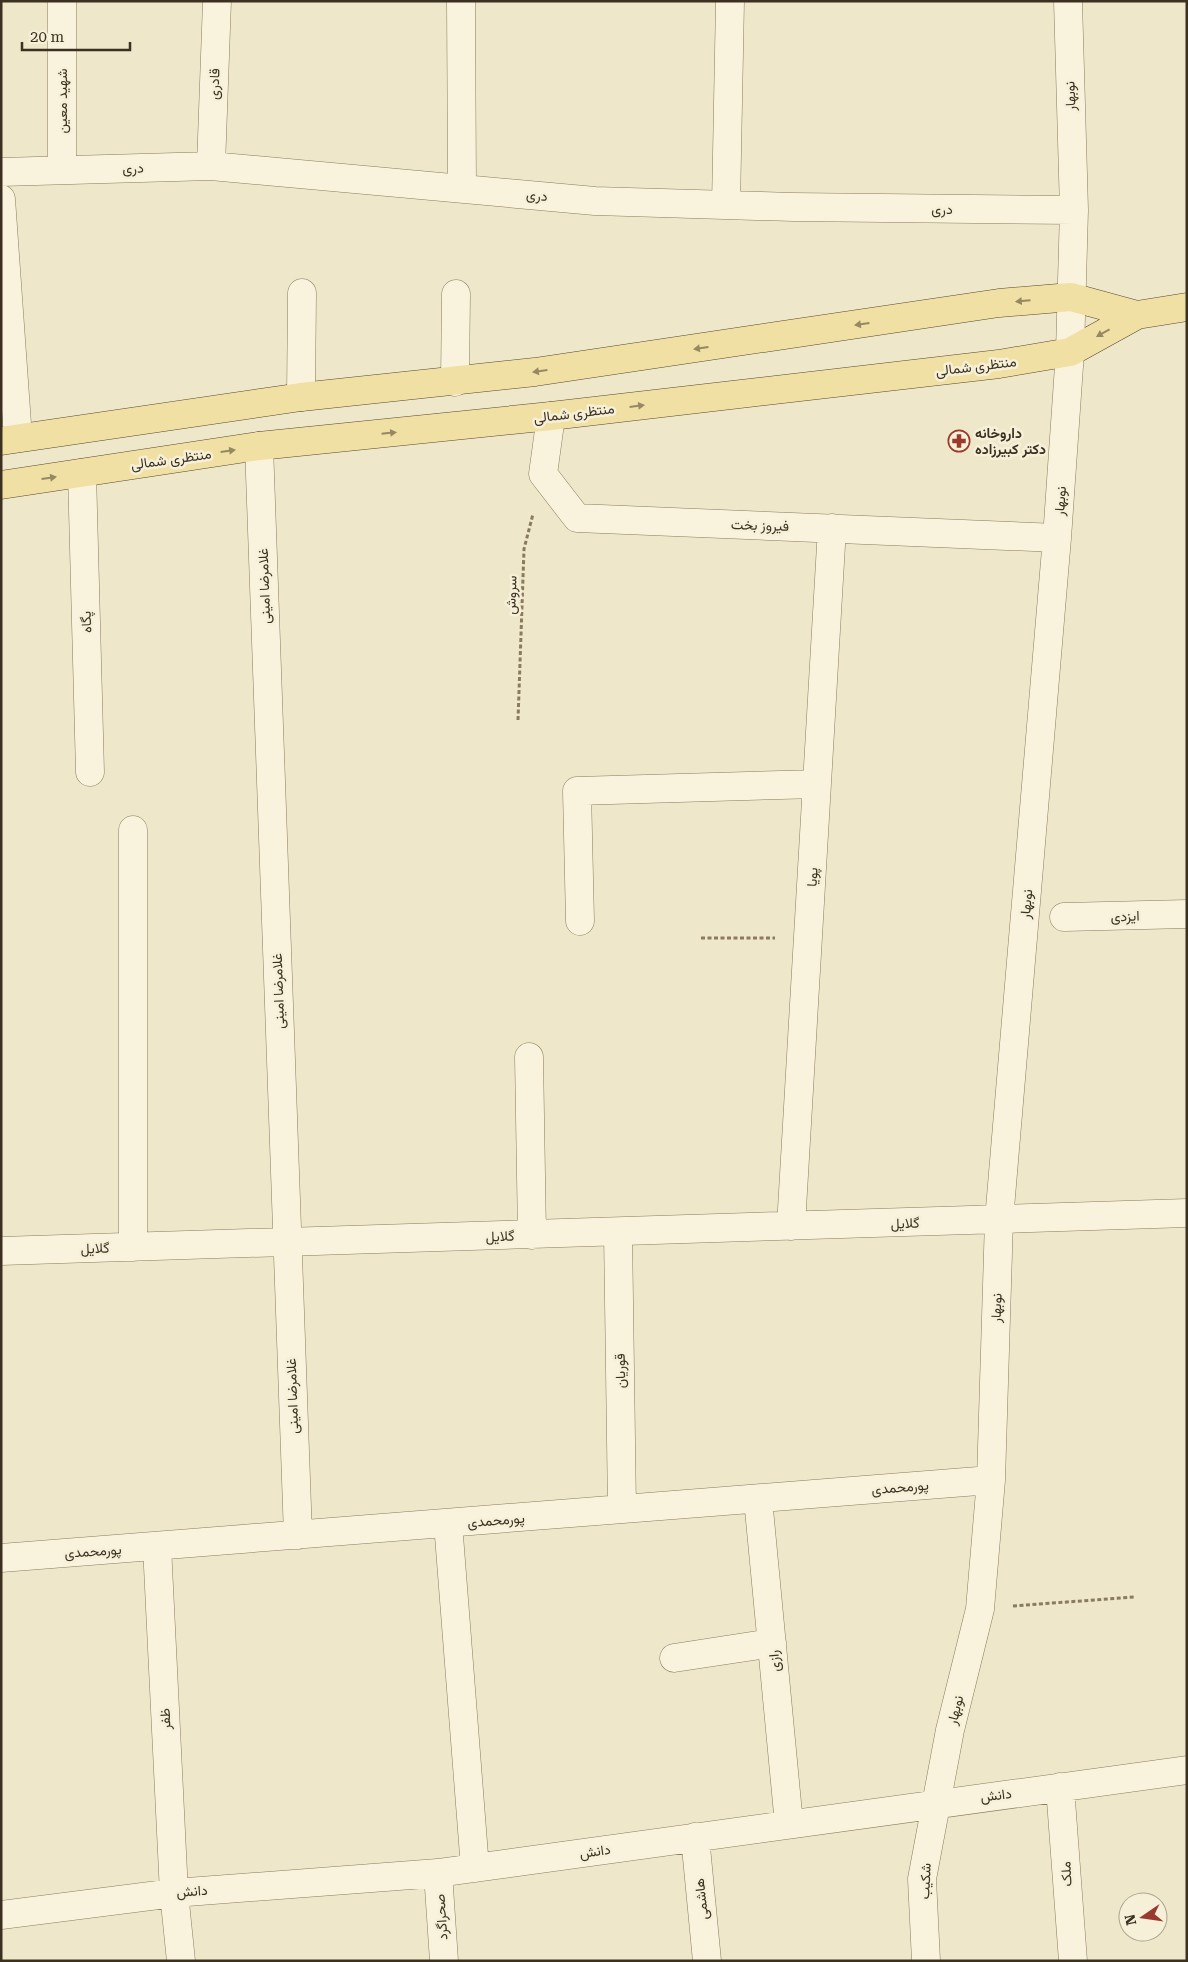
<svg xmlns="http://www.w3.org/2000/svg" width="1188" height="1962" font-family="'Roboto Serif',Vazirmatn,serif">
<rect width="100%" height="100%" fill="#eee7c9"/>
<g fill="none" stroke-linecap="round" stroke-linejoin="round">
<g stroke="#8b7b5e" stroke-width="29">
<path id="minor" d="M62,1V170
M461,1L462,187
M211,166L217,1
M1,172L211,166L595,201L793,207L1074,210
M1,199L18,438
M726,205L730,1
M455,382L456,294
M301,397L302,293
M551,416L543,474L577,518L1057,538
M259,446L298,1535
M82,473L90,772
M133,830V1247
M1064,917L1187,914
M580,921L577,791L817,784
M529,1057L532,1235
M791,1226L832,528
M618,1232L622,1509
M1,1251L1187,1213
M758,1499L789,1824
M448,1523L475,1868
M157,1546L174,1893L181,1961
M1,1558L991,1480
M674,1658L772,1643
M1060,1787L1073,1961
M695,1837L707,1961
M438,1873L444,1961
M1,1915L174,1893L438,1873L1187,1770
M926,1961L922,1879L950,1730L980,1609L991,1480L999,1220L1057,538L1070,352L1074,210L1068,1"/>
</g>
<g stroke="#594831" stroke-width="29">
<path id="major" d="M1,441L301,397L535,372L999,303L1071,297L1137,315
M1,485L259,446L551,416L999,364L1070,352L1137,315L1187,307"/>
</g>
<path stroke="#8b7b5e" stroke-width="3" stroke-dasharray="4 2.5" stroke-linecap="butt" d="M518,720L524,549L533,514
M701,938H775
M1013,1606L1134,1597"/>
<use href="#minor" stroke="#f9f3dd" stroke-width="28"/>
<use href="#major" stroke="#f0e0a3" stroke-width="28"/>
</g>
<defs><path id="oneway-solid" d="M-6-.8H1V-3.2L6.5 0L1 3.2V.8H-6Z" transform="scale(1.25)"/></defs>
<g fill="#968862">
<use href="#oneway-solid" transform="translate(1023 301) rotate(175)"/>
<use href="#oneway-solid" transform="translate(862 324) rotate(172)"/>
<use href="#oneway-solid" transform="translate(1103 333) rotate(151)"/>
<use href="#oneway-solid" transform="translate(701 348) rotate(172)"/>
<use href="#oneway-solid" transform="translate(540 371) rotate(172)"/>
<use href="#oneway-solid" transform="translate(637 406) rotate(-7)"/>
<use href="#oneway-solid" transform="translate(389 433) rotate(-6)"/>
<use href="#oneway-solid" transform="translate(228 451) rotate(-8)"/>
<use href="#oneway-solid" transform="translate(49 478) rotate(-8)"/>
</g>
<defs>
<g id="pharmacy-ring" transform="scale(1.125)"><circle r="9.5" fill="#f6f0d9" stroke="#9a392e" stroke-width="1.5"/><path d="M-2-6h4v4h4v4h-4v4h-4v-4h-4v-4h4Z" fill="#9a392e"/></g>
</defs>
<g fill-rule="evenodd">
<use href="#pharmacy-ring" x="959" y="441"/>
</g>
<g text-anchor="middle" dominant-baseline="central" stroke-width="5" stroke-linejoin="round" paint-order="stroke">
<g font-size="14" fill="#3c3121" stroke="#f6f0d9">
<text transform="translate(214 84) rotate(-88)">قادری</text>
<text transform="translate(1070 96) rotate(-92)">نوبهار</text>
<text transform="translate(62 101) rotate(-90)">شهید معین</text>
<text transform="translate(133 168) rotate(-2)">دری</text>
<text transform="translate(537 195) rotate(6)">دری</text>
<text transform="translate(942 209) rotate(1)">دری</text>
<text transform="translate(976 366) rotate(-7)">منتظری شمالی</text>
<text transform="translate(574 413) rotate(-7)">منتظری شمالی</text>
<text transform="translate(171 459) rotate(-8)">منتظری شمالی</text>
<text transform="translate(1060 501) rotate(-86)">نوبهار</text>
<text transform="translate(760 525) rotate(2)">فیروز بخت</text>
<text transform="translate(264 586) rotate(-92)">غلامرضا امینی</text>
<text transform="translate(511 595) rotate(-88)">سروش</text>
<text transform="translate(86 622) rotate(-92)">پگاه</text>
<text transform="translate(812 877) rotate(-87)">پویا</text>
<text transform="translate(1026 904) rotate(-85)">نوبهار</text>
<text transform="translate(1125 916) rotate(-2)">ایزدی</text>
<text transform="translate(278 991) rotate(-92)">غلامرضا امینی</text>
<text transform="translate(905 1223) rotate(-2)">گلایل</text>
<text transform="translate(500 1236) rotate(-2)">گلایل</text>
<text transform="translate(95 1248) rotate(-2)">گلایل</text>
<text transform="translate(996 1308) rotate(-88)">نوبهار</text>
<text transform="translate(620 1371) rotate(-91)">قوریان</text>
<text transform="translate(292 1396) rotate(-92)">غلامرضا امینی</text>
<text transform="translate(900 1487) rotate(-5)">پورمحمدی</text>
<text transform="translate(496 1520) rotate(-5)">پورمحمدی</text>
<text transform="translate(93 1551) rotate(-4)">پورمحمدی</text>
<text transform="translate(774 1661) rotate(-95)">رازی</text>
<text transform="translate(955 1710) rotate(-76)">نوبهار</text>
<text transform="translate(165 1719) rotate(-93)">ظفر</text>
<text transform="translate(996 1795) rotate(-7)">دانش</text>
<text transform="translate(595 1851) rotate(-8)">دانش</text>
<text transform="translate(1066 1874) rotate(-94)">ملک</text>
<text transform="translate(925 1881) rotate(-87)">شکیب</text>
<text transform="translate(192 1891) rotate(-4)">دانش</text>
<text transform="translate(701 1899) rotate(-96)">هاشمی</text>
<text transform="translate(441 1917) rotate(-94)">صحراگرد</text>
</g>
<g font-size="14" font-weight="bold" fill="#3c3121" stroke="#f6f0d9" text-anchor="start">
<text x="975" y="433">داروخانه<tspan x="975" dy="16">دکتر کبیرزاده</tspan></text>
</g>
</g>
<rect width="1188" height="1962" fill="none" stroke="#3c3121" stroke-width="5"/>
<g transform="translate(1143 1917) rotate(257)"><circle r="24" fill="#f6f0d9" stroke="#aca48f"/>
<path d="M0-4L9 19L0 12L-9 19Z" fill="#9a392e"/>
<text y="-8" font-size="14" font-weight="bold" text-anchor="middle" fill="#3c3121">N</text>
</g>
<path d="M22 42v8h108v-8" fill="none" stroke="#3c3121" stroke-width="2.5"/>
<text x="30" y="42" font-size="15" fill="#3c3121" stroke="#f6f0d9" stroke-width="4" paint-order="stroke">20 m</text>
</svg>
